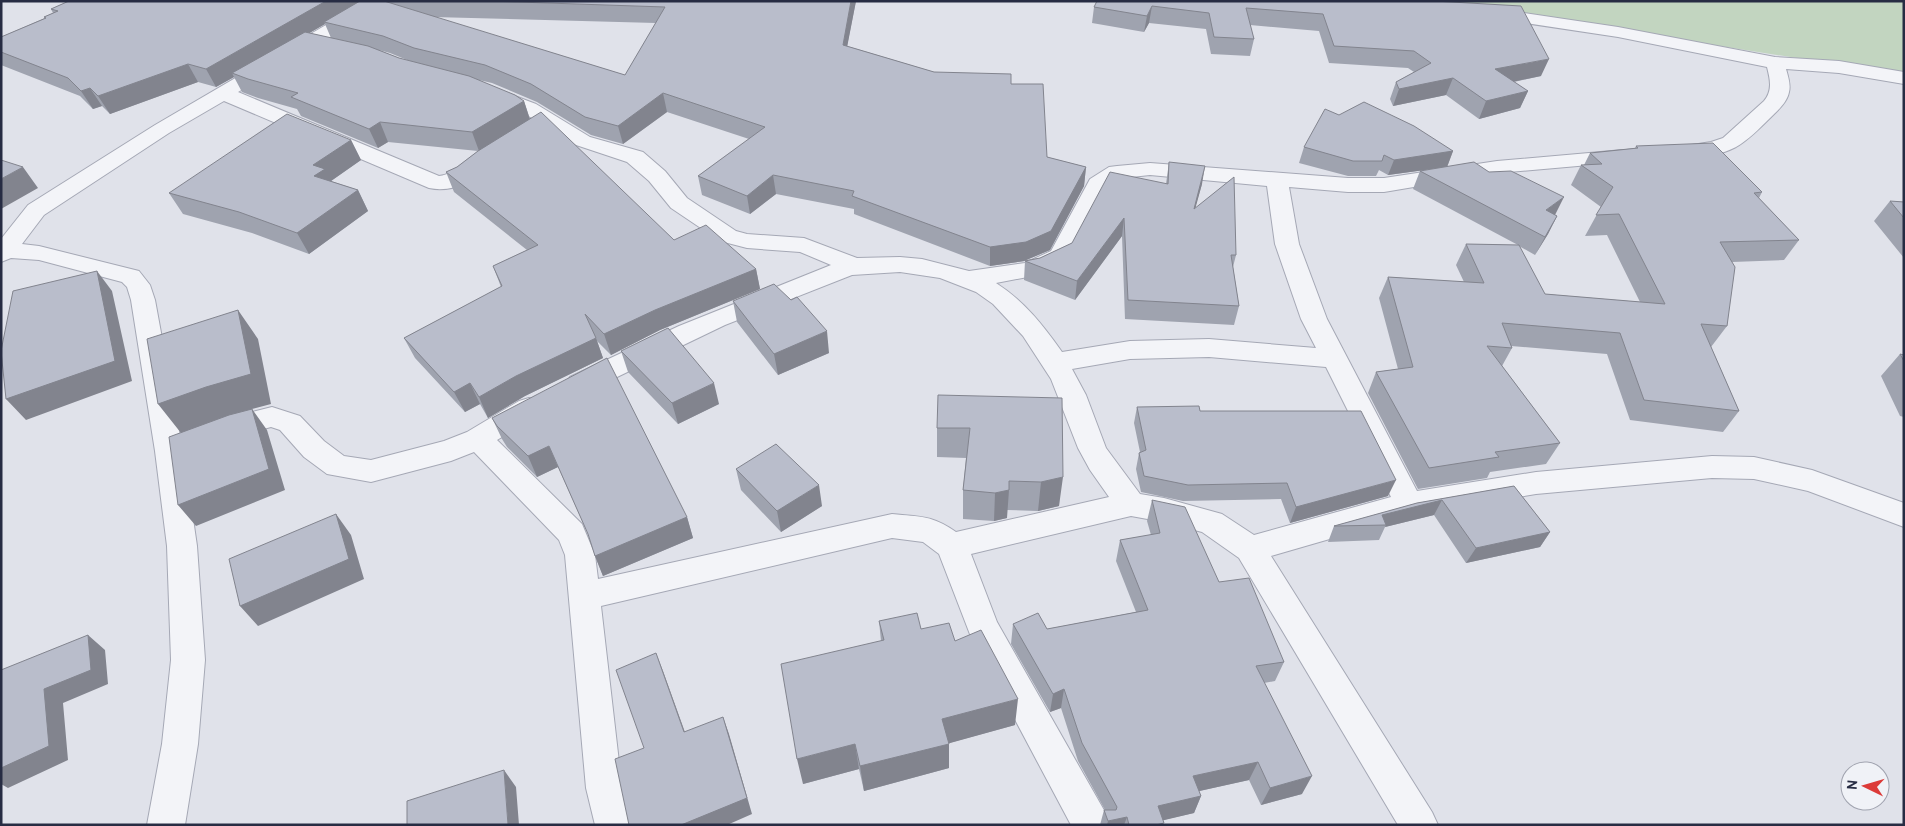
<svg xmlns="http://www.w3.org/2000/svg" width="1905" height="826" font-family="Overpass,sans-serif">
<rect width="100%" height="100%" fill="#e0e2ea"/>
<path fill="#c2d5c0" d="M1435,1H1904V75Z"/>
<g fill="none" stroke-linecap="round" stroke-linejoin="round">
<g stroke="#a5a8b5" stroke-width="2">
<path id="minor" d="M367,1H389L386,5L238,92L439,176C460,174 468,152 489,157L492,162C478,181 452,193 429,188L224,101L169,133L44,215L22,244L39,246L139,271L150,285L155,300L180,436L229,418L272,407L300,416L324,441L344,456L371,460L444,441L467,432L519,401L529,398L539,401L543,408L539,415L497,440L582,524L595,555L598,579L892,514C921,517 932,515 956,532L1109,497L1090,470L1078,448L1051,379L1023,336L993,304L976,292L940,278L900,272L852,275L725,325L588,391L579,394L570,391L566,384L570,377L679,326L831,265L800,252L747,248L720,241L671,208L649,181L627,162L576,145L522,112L484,97L481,93L484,89L491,87L536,104L590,137L643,152L665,171L687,198L736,231L747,234L804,238L857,258L900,257L922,259L969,271L1025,263L1051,251L1090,179L1109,167L1117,166L1150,163L1348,178H1384L1497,161L1623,150L1630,152L1634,156L1630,160L1623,162L1497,173L1384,192H1348L1289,187L1299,244L1327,319L1417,491L1536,472L1712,456L1754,457L1812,470L1904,503V527L1808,491L1754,479L1712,478L1536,494L1409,516L1271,556L1432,812L1438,825H1398L1239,558L1202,532L1164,522L1131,516L971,554L997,622L1105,812L1111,825H1071L971,637L939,554L923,542L892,538L601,606L622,788L633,825H595L586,788L565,555L559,540L474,452L451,461L371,482L327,474L304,457L280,430L271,427L244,434L184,457L197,546L205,660L198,744L185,825H147L162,744L171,660L167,546L155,451L131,300L127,287L122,282L39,260L11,258L1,262V239L28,205L155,125ZM1150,175L1267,186L1275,244L1301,319L1316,348L1209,339L1130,341L1062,352C1043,325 1024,301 996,283L1038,275L1068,261L1107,188L1122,178ZM1209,357L1326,367L1391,497L1254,535L1222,514L1164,498L1140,494L1106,448L1086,395L1072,369L1130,359Z
M1491,8L1618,27L1775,57L1839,61L1904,72V84L1839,73L1786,69C1788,76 1791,85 1789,92C1787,103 1776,112 1769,119C1759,129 1748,140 1736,147C1719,156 1691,161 1673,156L1669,152L1673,148L1711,142L1723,138L1764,101C1773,90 1770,79 1767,67L1618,37L1485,17L1482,13L1485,9Z"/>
</g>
<use href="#minor" fill="#f3f4f8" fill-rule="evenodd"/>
</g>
<path fill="#9fa3af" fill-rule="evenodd" d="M69,1H856L847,46L934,72L1011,84L1047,157L1086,167L1084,186L1050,250L1026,260L1040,258L1072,243L1166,184L1169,162L1202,184L1195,208L1236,255L1233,267L1239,306L1234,325L1125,319L1122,236L1075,300L1024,280L1025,261L990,266L854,214V209L776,194L750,214L702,195L698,176L749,139L667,112L623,144L591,135L537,102L492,83L479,80L524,101L530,119L674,240L756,269L760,289L660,330L611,355L597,341L603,358L525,396L488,418L480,404L465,412L415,358L404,338L501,287L493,266L527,250L454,192L446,172L457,167L478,151L388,142L378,148L301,116L297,109L258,98L242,92L234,77L216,87L198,82L110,114L102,106L93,109L80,96L1,65V37L45,18L44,17L53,13L51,9ZM433,17L656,23L625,75ZM325,24L331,38L309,33ZM379,50L390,53L412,62L399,58Z
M1434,1L1541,76L1514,82L1528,91L1520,108L1479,119L1446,95L1393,106L1390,99L1396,82L1414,72L1408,68L1329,63L1319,31L1250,25L1254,39L1250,56L1211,54L1206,29L1149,23L1144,32L1092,23L1094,7Z
M1339,115L1453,151L1447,167L1388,175L1379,170L1376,176H1348L1299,163L1304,147Z
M351,140L361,160L331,181L358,190L368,211L309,254L252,233L183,214L169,193Z
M1636,146L1762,192L1759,198L1799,240L1784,260L1732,262L1727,326L1711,347L1739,411L1723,432L1630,420L1607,354L1511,346L1512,348L1502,366L1560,443L1546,464L1490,472L1487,478L1418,489L1368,393L1376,372L1398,369L1379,298L1388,277L1464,282L1456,265L1466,244L1518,245L1413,189L1420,171L1489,172L1555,215L1557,216L1548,234L1535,255L1519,246L1545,294L1640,302L1607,235L1585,236L1601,207L1571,185L1581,165H1584L1590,153L1635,148Z
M1890,201L1904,202V258L1874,221Z
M733,301L829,353L778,375L737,322Z
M621,351L719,404L678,424L628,372Z
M1900,354L1904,355V417L1900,416L1881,376Z
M1062,398L1059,506L1038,511L1007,510V518L994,521L963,519V490L966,458L937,457V428Z
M1137,407L1200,411L1388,496L1290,523L1281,499L1183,501L1141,492L1136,469L1139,453L1140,452L1134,423Z
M492,418L687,517L693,538L603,576L595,556L589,536L558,467L537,477L507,447L502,439Z
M736,469L822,506L781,532L741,490Z
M1514,486L1550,532L1540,547L1466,563L1434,515L1385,527L1379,540L1328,542L1334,526L1417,503Z
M1152,500L1284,662L1275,681L1264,683L1302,794L1261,805L1249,780L1199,791L1201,796L1194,813L1163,820V825H1100L1104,810H1105L1078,761L1061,708L1050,712L1011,644L1013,624L1047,629L1136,612L1116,561L1120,540L1151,535L1147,521Z
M879,621L921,629L955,641L1015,725L949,743V768L864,791L859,769L803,784L881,641Z"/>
<path fill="#82848e" d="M326,1H363L324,22L325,24L237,75L232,73L234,77L216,87L206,69Z
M851,1H856L844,63L843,45Z
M1152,6L1149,23L1144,32L1147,16Z
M1549,59L1541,76L1488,87L1495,69Z
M188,64L198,82L110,114L98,96Z
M1453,78L1446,95L1393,106L1399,89Z
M90,88L102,106L93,109L81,91Z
M1528,91L1520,108L1479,119L1486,101Z
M663,93L667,112L623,144L618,126Z
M524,101L530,120L479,151L472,132Z
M380,122L388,142L378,148L369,129Z
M351,140L361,160L331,181L335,190L314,176L313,165Z
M1453,151L1447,167L1388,175L1394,160Z
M1205,166L1202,184L1190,228L1194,209Z
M23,167L38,188L1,209V179Z
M1086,167L1084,186L1050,250L1024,261L990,266V247Z
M773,175L776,194L750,214L747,196Z
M358,190L368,211L309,254L297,233Z
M1564,197L1555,215L1537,227L1546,210Z
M1557,216L1548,234L1535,255L1545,237Z
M1124,218L1122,236L1075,300L1077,281Z
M756,269L760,289L660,330L611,355L604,334L655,310Z
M97,271L112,291L132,381L26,420L6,399Z
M238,310L258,339L271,404L252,409L267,430L285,490L196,526L178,505L181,433L158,404Z
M827,331L829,353L778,375L774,354Z
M596,338L603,358L525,396L488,418L479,397L516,376Z
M470,383L480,404L465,412L454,392Z
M714,383L719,404L678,424L672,403Z
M549,446L558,467L537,477L528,456Z
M1063,477L1059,506L1038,511L1041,482Z
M1396,480L1388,496L1290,523L1296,507Z
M819,485L822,506L781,532L777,511Z
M1009,490L1007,518L994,521L995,493Z
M1442,500L1434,515L1385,527L1386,525L1382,515Z
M336,514L351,535L364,579L258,626L240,606Z
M687,517L693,538L603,576L595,556Z
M1550,532L1540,547L1466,563L1476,548Z
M88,635L105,650L108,684L63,703L68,760L8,788L1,784V768L44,689Z
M656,653L663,671L691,749L684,732Z
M1064,689L1061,708L1050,712L1053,694Z
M1018,699L1015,725L943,745L942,719Z
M723,717L729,734L752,814L727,825H681Z
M855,744L859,769L803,784L797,759Z
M949,744V768L864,791L860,766Z
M1258,762L1249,780L1186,794L1193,776Z
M504,770L516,787L519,825H508Z
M1312,776L1302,794L1261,805L1270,788Z
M1201,796L1194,813L1152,823L1158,806Z
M1127,817L1124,825H1107L1108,821Z"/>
<path fill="#b9bdcb" stroke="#82848e" d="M69,1H326L206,69L188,64L98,96L90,88L81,91L68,78L1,52V37L46,18L44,17L58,11L51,9Z
M360,1H384L625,75L665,7L488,1H851L843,45L934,72L1011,74V84H1043L1047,157L1086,167L1051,231L1026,242L990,247L852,196L854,191L773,175L747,196L698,176L765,127L663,93L618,126L585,117L531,84L485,65L414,48L383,36L324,22Z
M1097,1H1434L1521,6L1549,59L1495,69L1528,91L1486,101L1453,78L1399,89L1396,82L1431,63L1414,51L1334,46L1323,14L1246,8L1254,39L1214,37L1209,13L1152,6L1147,16L1094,7Z
M305,32L368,46L399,58L469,76L515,95L524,101L472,132L380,122L369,129L291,97L298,93L248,79L232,73Z
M1364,102L1414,126L1453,151L1394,160L1384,155L1382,161H1353L1304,147L1325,109L1339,115Z
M541,112L674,240L706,225L756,269L655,310L604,334L585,314L596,338L516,376L479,397L470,383L454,392L404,338L502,286L493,266L538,245L446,172L457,167L478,151Z
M287,114L351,140L313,165L325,169L314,176L358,190L297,233L239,212L169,193Z
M1713,143L1762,192L1754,193L1799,240L1720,242L1735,267L1727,326L1701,324L1739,411L1644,400L1620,333L1502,323L1512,348L1487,346L1560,443L1495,452L1499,457L1429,468L1376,372L1413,367L1388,277L1484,283L1466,244L1519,245L1545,294L1665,304L1619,214L1596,215L1613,187L1581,165L1602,164L1590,153L1638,148L1636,146Z
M1,160L23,167L1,179Z
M1169,162L1205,166L1194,209L1234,177L1236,255H1231L1239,306L1128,300L1124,218L1077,281L1025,261L1040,258L1072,243L1110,172L1168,184Z
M1474,162L1489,172L1511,171L1564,197L1546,210L1557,216L1545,237L1420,171Z
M1890,201L1904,202V218Z
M97,271L115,361L6,399L1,351L13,291Z
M774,284L791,300L797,297L827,331L774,354L733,301Z
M238,310L251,374L206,387L158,404L147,339Z
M668,328L714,383L672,403L621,351Z
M1900,354L1904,355V361Z
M607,358L687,517L595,556L588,534L549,446L528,456L497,426L492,418Z
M938,395L1062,398L1063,477L1041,482L1009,481V490L995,493L963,490L970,428H937Z
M1199,406L1200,411H1361L1396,480L1296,507L1287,483L1188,485L1144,476L1139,453L1146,450L1137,407Z
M252,409L269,469L178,505L169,437L229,415Z
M776,444L819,485L777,511L736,469Z
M1514,486L1550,532L1476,548L1442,500L1382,515L1386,525L1334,526L1417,503Z
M1152,500L1185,507L1219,582L1249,578L1284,662L1256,666L1312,776L1270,788L1258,762L1193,776L1201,796L1158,806L1164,823L1156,825H1129L1127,817L1108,821L1104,810H1116L1117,807L1082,743L1064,689L1053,694L1013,624L1038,613L1047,629L1148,610L1120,540L1160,533Z
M336,514L349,559L240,606L229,559Z
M917,613L921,629L949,623L955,641L981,630L1018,699L942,719L949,744L860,766L855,744L797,759L781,664L884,640L879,621Z
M88,635L91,670L44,689L49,746L1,768V670Z
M656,653L684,732L723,717L747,798L681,825H629L615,759L644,748L616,670Z
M504,770L508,825H407V801Z"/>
<rect width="1905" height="826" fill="none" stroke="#272c43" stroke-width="5"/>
<g transform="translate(1865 786) rotate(275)"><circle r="24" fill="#f0f2f7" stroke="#a0a3af"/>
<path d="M0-4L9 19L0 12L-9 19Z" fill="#dc3a38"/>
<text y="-8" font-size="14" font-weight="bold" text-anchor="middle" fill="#272c43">N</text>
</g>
</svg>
